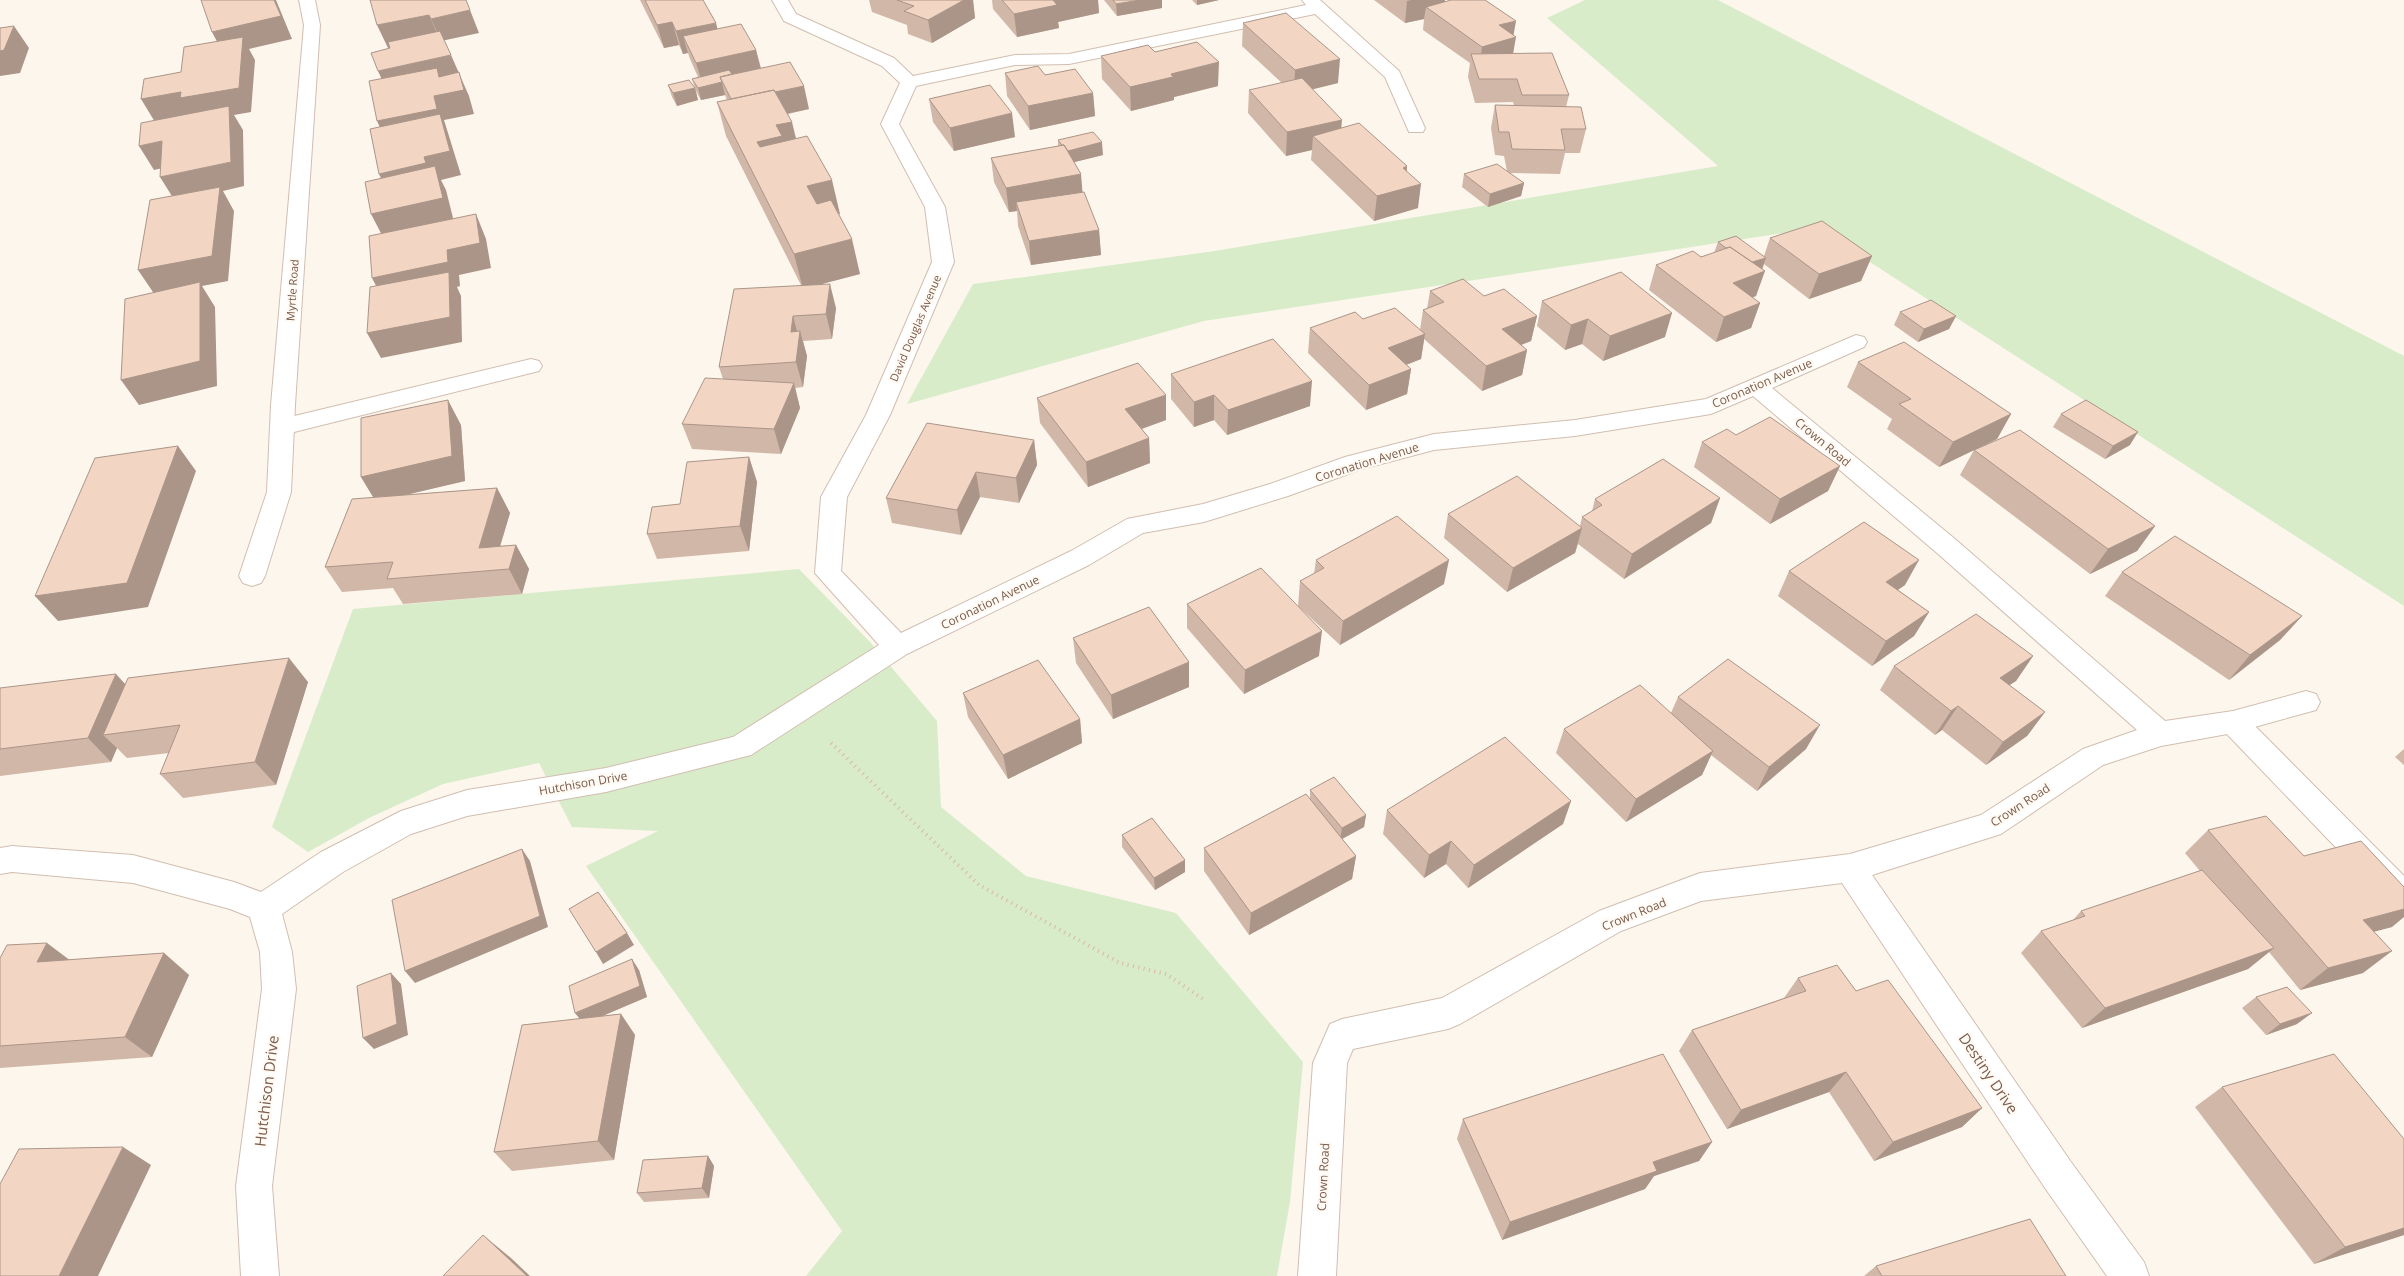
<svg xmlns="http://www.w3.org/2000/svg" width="2404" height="1276" font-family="'Open Sans',sans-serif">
<rect width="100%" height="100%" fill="#fdf6ec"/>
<path fill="#d8ecc9" d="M1585,0H1718L2404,356V606L1817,228L1204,321L907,404L973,284L1215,251L1718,166L1547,18Z
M799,569L870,642L937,721L941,807L1026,876L1176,913L1303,1062L1290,1202L1277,1276H806L842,1231L586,866L658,831L572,827L539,763L443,784L369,818L308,852L272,827L353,609Z"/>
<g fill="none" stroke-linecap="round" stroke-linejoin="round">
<g stroke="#d1beb0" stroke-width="2">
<path id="lane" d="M531,359L539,361L542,366L539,371L282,435L274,433L270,427L274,421L282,419Z
M2233,711L2243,714L2404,876V911L2393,907L2223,730L2219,722L2223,714Z"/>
</g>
<g stroke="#d1beb0" stroke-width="2">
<path id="street" d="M299,0H315L320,25L295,405L291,492L265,576L261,583L252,586L243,583L239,576L267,492L271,405L304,25Z
M772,0H788L796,14L894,58L913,76L1015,55L1069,54L1306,5L1302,0H1320L1399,71L1425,128L1423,132H1409L1385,77L1315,14L1069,64L1015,65L916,86L899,124L945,207L954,262L890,415L847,497L841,571L901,633L1071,551L1127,519L1203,504L1270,484L1345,457L1434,434L1575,420L1706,399L1856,335L1864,337L1867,342L1864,347L1772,388L1955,539L2165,721L2233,711L2306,691L2316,694L2320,702L2316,710L2233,733L2161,746L2103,765L2001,834L1872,875L2071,1162L2144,1262L2149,1276H2107L2045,1188L1842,883L1701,901L1621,931L1460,1024L1448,1029L1353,1049L1347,1063L1336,1276H1298L1313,1063L1330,1024L1342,1019L1442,998L1599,911L1700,873L1850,854L1981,815L2083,749L2137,730L1937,553L1753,396L1711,414L1575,436L1434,450L1362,469L1288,496L1204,522L1143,533L1089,565L907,654L751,755L606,792L467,816L411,834L343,872L282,914L292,952L296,989L272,1186L279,1276H241L236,1186L262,989L260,952L250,917L230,909L133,883L12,872L0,874V848L12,846L133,855L234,882L261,892L321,852L401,811L467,790L606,768L733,737L879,645L815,573L821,497L866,415L932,262L925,207L881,124L900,83L882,66L784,21Z"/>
</g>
<path stroke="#d9b8a5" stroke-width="4" stroke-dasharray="1 4.5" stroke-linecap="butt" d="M831,743L979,885L1120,963L1166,974L1206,1001"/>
<use href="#lane" fill="#fff" fill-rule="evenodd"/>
<use href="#street" fill="#fff" fill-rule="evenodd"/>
</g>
<path fill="#d1b7a8" d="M640,0H703L717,29L756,50L761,68L809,109L788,114L796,139L840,214H838L860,274L821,284L836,308L832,339L803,341L807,356L803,387L795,388L800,408L781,454L692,449L682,424L723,379L719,367L801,285L726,136L717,102L727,100L725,95L701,100L696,91L692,79L698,77L690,59L688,53L683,54L679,45L664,48Z
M869,0H973L975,18L932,43L908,34L907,25L872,12Z
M992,0H1098L1099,13L1058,22L1059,28L1017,37L993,9Z
M1104,0H1162V8L1117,16Z
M1192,0H1219L1197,5Z
M1374,0H1445V2L1513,35V53L1569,95L1566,107L1586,129L1580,153H1565L1560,174L1509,173L1524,183L1521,196L1488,207L1462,187L1464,174L1507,171L1504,156L1495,155L1491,128L1495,105H1514L1513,102L1475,103L1468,77L1470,63L1423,30L1424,19L1405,23Z
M1243,23L1338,83L1312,89L1341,128L1407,166V171L1418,208L1374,221L1311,160L1312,150L1286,156L1248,113L1249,90L1282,83L1242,46Z
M1155,52L1218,86L1174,97V100L1131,111L1102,79L1101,56Z
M1005,73L1045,75L1093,93L1095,116L1030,130L1007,96Z
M668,85L695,88L698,100L677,106L672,97Z
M929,99L1015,137L954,151L933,122Z
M1058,140L1103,155L1074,162L1082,192L1099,230L1101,255L1031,265L1018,226L1017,211L1009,212L994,182L991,158L1058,146Z
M1770,238L1872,256L1861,281L1809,299L1764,264L1756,296L1752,297L1760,303L1751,328L1716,342L1649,290L1656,265L1701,257L1714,253L1718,242L1764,256Z
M1430,291L1484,296L1537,316L1531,341L1521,345L1527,350L1522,375L1482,391L1424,339L1421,359L1406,365L1411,369L1407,394L1366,410L1308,353L1310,328L1363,319L1420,330L1423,310L1427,309Z
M1542,301L1665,337L1603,361L1582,344L1565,350L1537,326Z
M1900,312L1956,316L1949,329L1918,342L1894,325Z
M1858,362L2011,414L1997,439L1939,467L1887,429L1892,419L1847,387Z
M1171,374L1310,406L1227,435L1214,420L1194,427L1171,399Z
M1166,395V420L1142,429L1149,438L1150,463L1088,487L1040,423L1037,398Z
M2061,414L2130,445L2105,459L2053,427Z
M461,425L465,481L403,495L497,488L510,513L500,546L516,545L529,569L522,594L403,604L393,588L342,592L325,567L374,498L361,477Z
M1736,435L1840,466L1828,491L1770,524L1694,467L1702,442Z
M1034,440L1037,465L1019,503L980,497L961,535L892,523L886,498Z
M1974,450L2155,526L2137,551L2090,574L1960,475Z
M749,457L757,482L749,551L657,559L647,534L680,504Z
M1720,498L1711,523L1624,579L1578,544L1575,553L1507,592L1444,538L1448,514L1580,526L1582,517L1592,511L1595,499Z
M1316,560L1444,584L1340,645L1298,606L1300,581L1314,574Z
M1789,571L1905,585L1898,590L1929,612L1914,636L1872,666L1778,596Z
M2122,572L2302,616L2280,640L2229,680L2105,596Z
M1187,604L1319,656L1244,694L1187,628Z
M1073,638L1189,687L1113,719L1076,663Z
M2033,656L2016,681L2009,685L2045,712L2027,736L1986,765L1942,730L1935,735L1880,690L1894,666Z
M308,682L276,785L183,798L160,774L169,753L127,758L117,748L111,762L0,776V688L125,684Z
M963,693L1080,719L1082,743L1008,779L968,717Z
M1678,697L1806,749L1757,791L1711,755L1702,775L1626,822L1556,753L1564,729L1671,713Z
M2404,749V765L2395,757Z
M1310,790L1366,815L1364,827L1342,839L1356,856L1352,879L1249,935L1204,871V848L1310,799Z
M1571,801L1563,824L1468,888L1446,864L1424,878L1383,834L1387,810Z
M2208,830L2304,856L2392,927L2374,931L2363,973L2300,990L2269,952L2248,969L2082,1028L2021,953L2041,931L2073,920L2081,911L2200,871L2185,853Z
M1122,835L1185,872L1155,890L1122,847Z
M164,953L189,975L152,1057L0,1068V958L69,960Z
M639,970L647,997L601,1016L621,1014L635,1035L614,1160L512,1171L494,1152L580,1018L575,1013Z
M1798,978L1856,991L1982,1108L1962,1127L1874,1161L1829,1092L1727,1129L1679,1051L1692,1030L1784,998Z
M2256,997L2297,1024L2266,1035L2242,1008Z
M2222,1087L2404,1139V1235L2314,1264L2195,1107Z
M1463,1119L1712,1142L1699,1161L1654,1176L1645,1189L1502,1240L1457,1139Z
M708,1156L714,1166L709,1198L644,1202L637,1193Z
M1876,1266L2066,1276H1864Z"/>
<path fill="#aa9588" d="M215,0H276L292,39L249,49L255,60L251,112L234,115L243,130L244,186L223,191L234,211L228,281L202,286L215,307L217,386L139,405L121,380L155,295L138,270L175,201L160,177L231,162L155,122L141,99L224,55L212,32Z
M964,0H973L975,18L932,43L928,20Z
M1053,0H1098L1099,13L1058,22L1059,28L1017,37L1014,14Z
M1140,0H1162V8L1117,16L1116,4Z
M1197,0H1219L1197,5Z
M1411,0H1445L1444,14L1426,7L1424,19L1405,23L1407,1Z
M470,10L479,33L441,41L431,19Z
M429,15L439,37L388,48L377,25Z
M1516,21L1513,38L1516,37L1512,60L1479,70L1482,47L1499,25Z
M672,22L679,45L664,48L657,25Z
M716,23L722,46L683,36L688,53L683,54L676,31Z
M14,26L29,48L20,73L0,76V51Z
M756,50L762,74L720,77L703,86L696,63Z
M451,55L469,96L474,114L444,120L461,175L441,180L446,190L454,222L384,239L371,214L391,198L379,174L388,145L377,121L389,95L378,71Z
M1340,59L1338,83L1294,94L1295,70Z
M1219,62L1218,86L1174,97V100L1131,111L1130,87L1171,74Z
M722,82L725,95L701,100L698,88Z
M804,86L809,109L738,124L732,101Z
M695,88L698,100L677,106L673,93Z
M1093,93L1095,116L1030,130L1028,106Z
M1012,113L1015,137L954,151L950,128Z
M1342,120L1340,143L1313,136L1312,150L1286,156L1287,132Z
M792,122L800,155L766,175L757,142L776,125Z
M162,141L176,165L154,170L139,146Z
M1102,142L1103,155L1067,164L1066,151Z
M1407,166L1405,188L1421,184L1418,208L1374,221L1377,196L1403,168Z
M1081,174L1083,198L1016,202L1017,211L1009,212L1006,188Z
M832,180L840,214L815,220L807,186Z
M1524,183L1521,196L1488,207L1490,194Z
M476,214L486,239L491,268L459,275L460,286L457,287L461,296L462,342L381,358L367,333L385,303L372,278L447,250Z
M1099,230L1101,255L1031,265L1029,241Z
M852,239L860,274L803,289L794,254Z
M1872,256L1861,281L1809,299L1819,274Z
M1766,258L1761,271L1746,264Z
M1765,271L1756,296L1725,308L1733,283Z
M830,284L836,308L832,339L826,314Z
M1760,303L1751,328L1716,342L1724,317Z
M1672,313L1665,337L1603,361L1610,336Z
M793,316L799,339L800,331L807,356L803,387L796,362L791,332Z
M1537,316L1531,341L1497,354L1502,329Z
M1956,316L1949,329L1918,342L1924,329Z
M1588,319L1582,344L1565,350L1571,325Z
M1425,334L1421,359L1385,373L1388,348Z
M1527,350L1522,375L1482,391L1486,366Z
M1411,369L1407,394L1366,410L1369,385Z
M1312,381L1310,406L1227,435L1228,410Z
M794,383L800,408L781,454L774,429Z
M1166,395V420L1127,434L1125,409Z
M1214,395V420L1194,427V402Z
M448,400L461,425L465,481L376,502L361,477Z
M2011,414L1997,439L1939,467L1953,442Z
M2138,432L2130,445L2105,459L2113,446Z
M1149,438L1150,463L1088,487L1086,462Z
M1034,440L1037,465L1019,503L1016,478Z
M178,446L196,471L148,607L58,621L35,596Z
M749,457L757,482L749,551L740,526Z
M1840,466L1828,491L1770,524L1780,499Z
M976,472L980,497L961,535L957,510Z
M497,488L510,513L493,570L479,548Z
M1720,498L1711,523L1624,579L1632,554Z
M2155,526L2137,551L2090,574L2108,549Z
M1582,528L1575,553L1507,592L1513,568Z
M516,545L529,569L522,594L509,569Z
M1449,560L1444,584L1340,645L1343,621Z
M1919,560L1905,585L1873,606L1886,582Z
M1929,612L1914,636L1872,666L1886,641Z
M2302,616L2280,640L2229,680L2250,655Z
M1322,631L1319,656L1244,694L1245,670Z
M2033,656L2016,681L1983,702L2000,678Z
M289,658L308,682L276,785L255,762Z
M1189,662V687L1113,719L1111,695Z
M116,674L138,698L103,735L117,748L111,762L88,738Z
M1958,706L1942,730L1935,735L1951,711Z
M2045,712L2027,736L1986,765L2003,742Z
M1080,719L1082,743L1008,779L1003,755Z
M1820,725L1806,749L1757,791L1769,767Z
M1713,751L1702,775L1626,822L1636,799Z
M1571,801L1563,824L1468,888L1474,865Z
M1366,815L1364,827L1340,840L1342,828Z
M1451,841L1446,864L1424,878L1429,855Z
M522,849L530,861L548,927L415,983L405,971Z
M1356,856L1352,879L1249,935L1251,913Z
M1185,860V872L1155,890L1154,878Z
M2404,909V917L2392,927L2336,942L2363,920Z
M627,933L634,945L603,964L596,952Z
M47,943L75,964L37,962Z
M2274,948L2248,969L2082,1028L2105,1008Z
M2392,951L2363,973L2300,990L2328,968Z
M164,953L189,975L152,1057L125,1037Z
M632,959L639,970L647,997L584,1024L575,1013Z
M391,973L401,984L408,1035L374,1049L363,1038Z
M2312,1013L2297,1024L2266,1035L2280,1024Z
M621,1014L635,1035L614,1160L598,1141Z
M1846,1072L1829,1092L1727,1129L1741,1110Z
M1982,1108L1962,1127L1874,1161L1893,1142Z
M1712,1142L1699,1161L1654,1176L1645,1189L1502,1240L1510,1222L1653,1162Z
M123,1147L151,1165L98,1276H59Z
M708,1156L714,1166L709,1198L702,1188Z
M2404,1228V1235L2314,1264L2345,1247Z
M483,1235L511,1258L530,1276H527Z"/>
<path fill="#f3d5c3" stroke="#aa9588" d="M201,0H274L281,16L212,32Z
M370,0H466L470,10L431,19L429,15L377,25Z
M645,0H703L716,23L676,31L672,22L657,25Z
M897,0H964L928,20L904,11L914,6Z
M1002,0H1053L1057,5L1014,14Z
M1113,0H1140L1116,4Z
M1451,0H1485L1516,21L1499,25L1516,37L1482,47L1426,7Z
M1286,13L1340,59L1295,70L1243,23Z
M741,24L756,50L696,63L683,36Z
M14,26L4,50L0,51V28Z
M440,31L451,55L378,71L371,53L390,48L388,42Z
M243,37L239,88L180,98L181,92L141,99L144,79L181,72L184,47Z
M1197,42L1219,62L1171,74L1173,77L1130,87L1101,56L1148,45L1155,52Z
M1552,53L1569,95H1522L1517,79H1479L1471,54Z
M790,62L804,86L775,92L774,90L731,99L720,77Z
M1038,66L1045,75L1075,69L1093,93L1028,106L1005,73Z
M437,68L439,77L459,72L464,90L434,96L437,109L377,121L369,81Z
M729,70L732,74L720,77L722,82L698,88L692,79Z
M1302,78L1342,120L1287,132L1249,90Z
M689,80L695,88L673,93L668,85Z
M990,85L1012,113L950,128L929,99Z
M774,90L792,122L776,125L782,136L757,142L760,147L807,136L832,180L807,186L817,204L831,200L852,239L794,254L717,102Z
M1495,105L1581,107L1586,129H1561L1565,150L1512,149L1509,132H1499Z
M229,106L231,162L160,177L162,141L139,146L141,123Z
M440,114L450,151L424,157L426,163L379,174L370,129Z
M1359,123L1407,166L1403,168L1421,184L1377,196L1313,136Z
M1093,132L1102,142L1068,151L1064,145H1062L1058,140Z
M1064,145L1081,174L1006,188L991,158Z
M1497,164L1524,183L1490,194L1464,174Z
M435,166L443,198L371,214L365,182Z
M220,187L212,256L138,270L150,200Z
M1084,192L1099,230L1029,241L1016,202Z
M476,214L480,243L447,250L448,262L372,278L369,236Z
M1822,221L1872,256L1819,274L1770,238Z
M1736,236L1766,258L1752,262L1730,247L1726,248L1718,242Z
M1730,247L1765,271L1733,283L1760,303L1724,317L1656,265L1693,251L1701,257Z
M449,272L450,317L367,333L370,287Z
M1621,272L1672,313L1610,336L1588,319L1571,325L1542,301Z
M1463,279L1484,296L1504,289L1537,316L1502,329L1527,350L1486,366L1423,310L1444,302L1430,291Z
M200,282V361L121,380L125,299Z
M830,284L826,314L793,316L791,332L800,331L796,362L719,367L734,289Z
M1931,300L1956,316L1924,329L1900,312Z
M1395,308L1425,334L1388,348L1411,369L1369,385L1310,328L1355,312L1363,319Z
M1273,339L1312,381L1228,410L1214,395L1194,402L1171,374Z
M1904,342L2011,414L1953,442L1899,404L1911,399L1858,362Z
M1138,363L1166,395L1125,409L1149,438L1086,462L1037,398Z
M705,378L794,383L774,429L682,424Z
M448,400L452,456L361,477V418Z
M2086,400L2138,432L2113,446L2061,414Z
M1770,417L1840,466L1780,499L1702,442L1727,429L1736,435Z
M927,423L1034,440L1016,478L976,472L957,510L886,498Z
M2020,430L2155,526L2108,549L1974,450Z
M178,446L127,583L35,596L95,458Z
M749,457L740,526L647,534L652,507L680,504L687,462Z
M1663,459L1720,498L1632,554L1582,517L1602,505L1595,499Z
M1517,476L1582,528L1513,568L1448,514Z
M497,488L479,548L516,545L509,569L387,579L393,562L325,567L352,499Z
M1397,516L1449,560L1343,621L1300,581L1324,568L1316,560Z
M1864,522L1919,560L1886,582L1929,612L1886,641L1789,571Z
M2175,536L2302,616L2250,655L2122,572Z
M1261,568L1322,631L1245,670L1187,604Z
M1149,607L1189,662L1111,695L1073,638Z
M1976,614L2033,656L2000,678L2045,712L2003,742L1958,706L1951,711L1894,666Z
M289,658L255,762L160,774L180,725L103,735L128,678Z
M1728,659L1820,725L1769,767L1678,697Z
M1038,660L1080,719L1003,755L963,693Z
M116,674L88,738L0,749V688Z
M1640,685L1713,751L1636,799L1564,729Z
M1505,737L1571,801L1474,865L1451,841L1429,855L1387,810Z
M1334,777L1366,815L1342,828L1310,790Z
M1306,794L1356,856L1251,913L1204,848Z
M2266,816L2304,856L2361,841L2404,887V909L2363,920L2392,951L2328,968L2208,830Z
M1152,818L1185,860L1154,878L1122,835Z
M522,849L540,916L405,971L392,900Z
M2202,870L2274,948L2105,1008L2041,931L2085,916L2081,911Z
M598,892L627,933L596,952L569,909Z
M47,943L37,962L164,953L125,1037L0,1046V958L7,945Z
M632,959L640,986L575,1013L569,986Z
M1837,965L1856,991L1888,980L1982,1108L1893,1142L1846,1072L1741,1110L1692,1030L1806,991L1798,978Z
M391,973L397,1024L363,1038L357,986Z
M2287,987L2312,1013L2280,1024L2256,997Z
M621,1014L598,1141L494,1152L522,1025Z
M1663,1054L1712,1142L1653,1162L1657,1171L1510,1222L1463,1119Z
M2334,1054L2404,1139V1228L2345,1247L2222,1087Z
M123,1147L59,1276H0V1184L19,1149Z
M708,1156L702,1188L637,1193L643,1160Z
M2030,1219L2066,1276H1882L1876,1266Z
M483,1235L527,1276H443Z"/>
<g text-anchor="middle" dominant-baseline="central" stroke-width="4.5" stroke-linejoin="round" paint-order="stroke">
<g font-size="11" fill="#7a5c4d" stroke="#fffaf3">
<text transform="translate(292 290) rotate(-86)">Myrtle Road</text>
<text transform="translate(915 328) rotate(-67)">David Douglas Avenue</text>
</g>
<g font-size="12" fill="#7a5c4d" stroke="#fffaf3">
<text transform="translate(1762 383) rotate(-23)">Coronation Avenue</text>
<text transform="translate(1823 442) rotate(40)">Crown Road</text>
<text transform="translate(1367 462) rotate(-17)">Coronation Avenue</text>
<text transform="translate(990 602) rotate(-26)">Coronation Avenue</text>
<text transform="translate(583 783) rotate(-10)">Hutchison Drive</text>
<text transform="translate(2020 805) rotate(-33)">Crown Road</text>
<text transform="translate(1634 914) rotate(-22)">Crown Road</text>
<text transform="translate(1323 1177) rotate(-87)">Crown Road</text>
</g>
<g font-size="15" fill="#7a5c4d" stroke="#fffaf3">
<text transform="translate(1989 1073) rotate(56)">Destiny Drive</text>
<text transform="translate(266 1091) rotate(-83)">Hutchison Drive</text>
</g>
</g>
</svg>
